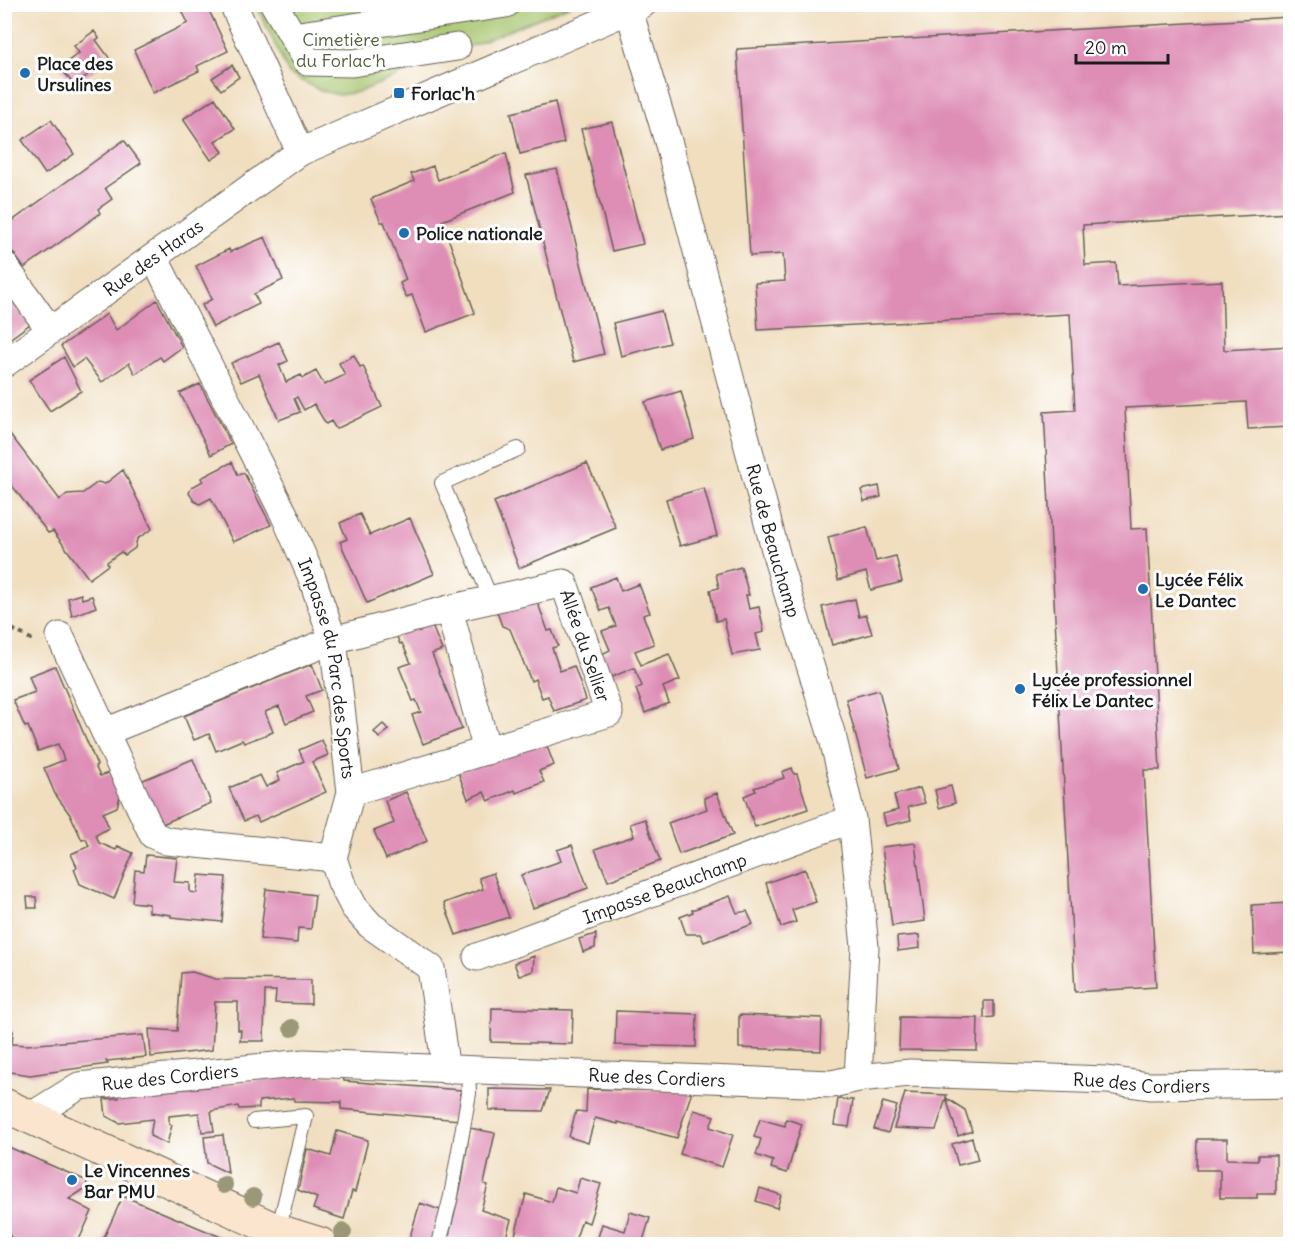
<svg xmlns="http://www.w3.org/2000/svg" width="1295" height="1249" font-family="Delius,sans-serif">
<rect width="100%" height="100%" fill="#fff"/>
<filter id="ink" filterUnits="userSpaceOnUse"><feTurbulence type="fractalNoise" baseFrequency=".0167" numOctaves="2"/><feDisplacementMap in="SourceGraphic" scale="12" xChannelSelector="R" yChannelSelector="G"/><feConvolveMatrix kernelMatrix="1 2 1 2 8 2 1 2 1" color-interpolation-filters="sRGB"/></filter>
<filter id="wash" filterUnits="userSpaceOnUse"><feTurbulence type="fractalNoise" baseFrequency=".008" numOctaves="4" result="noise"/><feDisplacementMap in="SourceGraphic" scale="24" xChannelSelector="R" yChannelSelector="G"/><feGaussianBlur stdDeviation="1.35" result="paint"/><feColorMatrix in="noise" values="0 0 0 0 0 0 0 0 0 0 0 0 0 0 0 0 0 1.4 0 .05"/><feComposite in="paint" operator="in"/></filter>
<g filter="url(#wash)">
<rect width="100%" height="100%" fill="#f0debf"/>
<path fill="#a5c46c" stroke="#607044" stroke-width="1.5" d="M256,5H571L359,92L339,95L319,90L289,74Z"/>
<g id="blocks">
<path fill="#de8db5" d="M179,4H206L228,51L197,66L199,71L153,93L134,50L188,23Z
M1290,17V213L1083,225L1085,265L1116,263L1118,286L1222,281L1224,350L1290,346V427L1248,429L1246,402L1125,408L1131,529L1147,528L1160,770H1144L1156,987L1075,992L1044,412L1075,410L1070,314L758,330L755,283L785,281L783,254L750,256L737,49Z
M94,31L99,38L96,40L110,59L74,85L60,67L79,53L74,46Z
M232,65L239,77L221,90L212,78Z
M215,98L235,129L215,141L223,152L211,160L183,119Z
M555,102L564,143L520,154L511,113Z
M51,120L74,154L45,174L22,140Z
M612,122L643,244L612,251L581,129Z
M124,140L141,163L105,188L112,199L98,209L100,213L98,215L24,268L4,240V227Z
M506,153L515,192L442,221L475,313L426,332L412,295L406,297L400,283L406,280L384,222H381L371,199L414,181L411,174L433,166L438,180Z
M557,169L604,354L573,362L526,175Z
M265,237L283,280L254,294L259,304L213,327L202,305L212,299L196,266L229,249L230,252Z
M4,289L30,324L4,343Z
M157,300L182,347L163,361L160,357L135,374L129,363L102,382L84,359L73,367L61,346L107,314L116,330Z
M661,311L670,343L621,356L613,323Z
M279,342L288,361L279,365L286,382L301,375L303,378L316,371L324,385L345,375L339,363L354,355L360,367L363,366L382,407L336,429L331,421L326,424L314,404L304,410L297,397L294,399L300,412L279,420L259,374L241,382L231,363Z
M64,357L81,391L50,411L29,380Z
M200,384L231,444L211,455L180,393Z
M681,391L694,439L660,450L645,402Z
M4,426L60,500L67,494L83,493L98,482L105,484L123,470L152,529L137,539L135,548L125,555L121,552L107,562L108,565L89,579L53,531L48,533L4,475Z
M232,462L238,475L244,473L271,525L233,542L211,498L200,504L194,501L189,493L192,487L203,481L201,478Z
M587,463L616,528L519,568L494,502Z
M879,486L881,497L864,501L861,490Z
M704,488L717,536L680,546L666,499Z
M360,514L370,535L410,518L434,574L367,603L340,542L347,539L340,523Z
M867,527L876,561L896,556L902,582L871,590L866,572L838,580L828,537Z
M741,567L749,595H746L749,609L759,607L764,632L756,634L760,650L732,655L724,619L716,621L710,590L719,588L716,574Z
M616,577L621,591L639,584L650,613L643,615L654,644L635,651L641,665L669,654L680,680L663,687L669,703L645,713L636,689L642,686L634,668L609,678L600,655L610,650L602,631L616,626L609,608L601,611L591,587Z
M81,594L82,599L92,596L96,607L72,616L68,598Z
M536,598L548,631L552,630L558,646L552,648L560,671L574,666L586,700L554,711L548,696L542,698L535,679L531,681L510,629L502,626L497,612Z
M855,599L859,617L866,615L872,634L832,645L822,607Z
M428,616L442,650L432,654L462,729L423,744L412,715L421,712L416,700L413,701L399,667L411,663L402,643L400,644L394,630Z
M312,664L322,690L306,696L313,712L286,723L279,706L265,712L273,732L244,743L242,740L216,751L209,734L194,740L184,716Z
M55,666L97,765L95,766L100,776L111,772L120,796L117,807L103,813L109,828L96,835L99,843L116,850L118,846L133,853L114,899L80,884L74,869L77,867L71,854L89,846L86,839L82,840L71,816L55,794L44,768L64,760L58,744L38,751L28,726L25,727L13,700L35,692L29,676Z
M879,690L899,769L867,778L846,699Z
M383,724L389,730L379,738L374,732Z
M322,740L328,755L312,762L326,792L259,822L256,816L244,821L229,788L260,775L266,787L280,780L277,773L304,761L299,750Z
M545,741L554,765L539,771L544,782L516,793L515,790L488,801L484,792L468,799L458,772Z
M193,759L211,803L160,825L141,781Z
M792,768L794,774H797L808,809L755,827L744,796L756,791L754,788L784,778L782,772Z
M951,786L955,803L939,808L935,790Z
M920,788L925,803L908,807L911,820L886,826L883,814L898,810L894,795Z
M406,792L427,841L386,859L374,831L394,823L385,801Z
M717,793L733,835L679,854L668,823L707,809L704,798Z
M645,819L660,861L608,881L595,849L634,836L630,824Z
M915,843L925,921L892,926L882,847Z
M572,845L588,888L533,908L521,875L561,861L557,850Z
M146,855L177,858L174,882L190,883V892L197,893L199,875L226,877L222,922L171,917V915L149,912V904L132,902L135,870L144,871Z
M805,869L816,902L792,910L796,922L781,927L766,883Z
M493,873L509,917L456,935L444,903L483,889L479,878Z
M266,889L315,895L311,929L298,928L297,943L260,939Z
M730,896L737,913L747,911L753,924L704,942L700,934H686L680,917L693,912L692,910Z
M27,897H36L37,908H28Z
M1290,903V952L1254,954L1252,905Z
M596,934L595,948L583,952L579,939Z
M919,935L920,948L898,951L897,937Z
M534,956L533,971L519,976L514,963Z
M192,972L216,979L311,980V1004L275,1003L276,991H265L264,1041H240L241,1030H238V1002H215L212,1050L151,1057L149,1029L177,1031L181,973Z
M984,1001H994V1017L984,1018Z
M492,1008L573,1010L572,1044L491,1042Z
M616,1011L697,1014L696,1047L615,1045Z
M739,1015L822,1018L821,1051L739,1048Z
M900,1017L978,1018L977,1051L899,1050Z
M4,1029L13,1031L12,1044L27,1045L143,1035L146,1057L106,1061L108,1064L30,1075L4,1071Z
M295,1075L343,1076L344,1081L461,1090L459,1120L341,1109V1102L294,1101V1098L259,1101V1108L239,1109L238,1106L211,1111L214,1131L202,1132L199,1113L169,1116V1124L172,1125L167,1144L150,1136L153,1119L119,1123L106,1116L104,1099L119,1098V1095L207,1087Z
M489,1089L550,1090L543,1111L489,1110Z
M587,1089L692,1091L677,1138L618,1122V1124L595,1118L588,1143L569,1137L576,1111L586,1112Z
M905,1093L947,1095L936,1130L894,1128Z
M946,1098L965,1110L972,1131L958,1136Z
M838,1099L853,1100L849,1127L834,1125Z
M883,1102L897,1106L888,1133L874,1129Z
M694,1110L714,1116L710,1127L733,1135L722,1167L680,1154Z
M760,1119L785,1126L786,1119L802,1124L787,1173L771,1168L773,1161L756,1155L761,1139L754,1137Z
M470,1128L495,1133L484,1184L488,1185L481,1210L511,1220L504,1244H447L462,1181Z
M337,1131L368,1140L355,1192L352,1191L344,1219L313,1209L317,1198L298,1190L307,1149L331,1156Z
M223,1135L228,1173L207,1163L204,1137Z
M972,1138L978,1160L958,1165L952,1144Z
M1197,1139H1227V1159L1258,1160V1155H1276V1194H1257V1198H1220V1170H1196Z
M4,1145L87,1181L86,1188L69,1199L92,1211L78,1242L84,1244H15L4,1225Z
M580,1178L601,1184L589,1223L582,1220L574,1244H536V1241L515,1235L526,1194L552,1202L556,1187L576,1193Z
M760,1188L781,1195L777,1208L756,1201Z
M123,1196L209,1232L237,1244H101Z
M420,1203L443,1211L433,1244L409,1240Z
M630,1212L650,1218L642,1244H596L602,1224L625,1231Z"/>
</g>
</g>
<g filter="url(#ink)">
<use href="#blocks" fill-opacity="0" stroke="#666055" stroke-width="1.5"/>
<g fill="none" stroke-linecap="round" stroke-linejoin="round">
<g stroke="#666055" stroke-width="16">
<path id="lane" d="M491,599L442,483L518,449
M254,1121L306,1116L278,1231
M439,1244L451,1196L469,1093L468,1071"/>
</g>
<g stroke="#666055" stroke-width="29">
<g id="street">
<path d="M233,4L300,152"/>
<path d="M274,4L308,62L352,63L457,47"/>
<path id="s1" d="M629,10L670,148L779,565L833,739L852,819L865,947L858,1078"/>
<path d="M293,36L506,4"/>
<path id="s2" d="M154,257L285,516L312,578L333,640L351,792L333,858L341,882L354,907L370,925L431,968L446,1070"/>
<path d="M4,265L50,330"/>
<path id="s3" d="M4,364L300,152L643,4"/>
<path d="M449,609L487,751"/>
<path d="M60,636L153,835L167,841L333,858"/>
<path id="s4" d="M105,732L333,640L449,609L564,583L609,713L351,792"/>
<path id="s5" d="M477,957L852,819"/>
<path id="s6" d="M31,1116L79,1086L304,1063L832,1084L858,1078L910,1073L1107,1080L1150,1086L1290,1084"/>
</g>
</g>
<g stroke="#666055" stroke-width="35">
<path id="secondary" d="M4,1105L278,1231L320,1244"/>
</g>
<path stroke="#666055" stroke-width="4" stroke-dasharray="4.5 4.5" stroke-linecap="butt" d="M4,625L33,640"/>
<use href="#lane" stroke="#fff" stroke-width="14"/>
<use href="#street" stroke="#fff" stroke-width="27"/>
<use href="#secondary" stroke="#fbe5cf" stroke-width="33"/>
</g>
<g fill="#9a9877">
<circle cx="292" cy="1028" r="9"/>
<circle cx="224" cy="1185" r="9"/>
<circle cx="253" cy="1197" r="9"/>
<circle cx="343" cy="1232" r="9"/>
</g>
</g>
<g fill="#1f6fb2" stroke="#fff" stroke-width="2">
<circle cx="25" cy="73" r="6"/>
<rect x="393" y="87" width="12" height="12" rx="3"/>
<circle cx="404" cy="233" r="6"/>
<circle cx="1143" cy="589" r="6"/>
<circle cx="1020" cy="689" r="6"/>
<circle cx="72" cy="1180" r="6"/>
</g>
<g text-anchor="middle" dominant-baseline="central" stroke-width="6" stroke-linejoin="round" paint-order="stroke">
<g font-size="18" fill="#535f3c" stroke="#fff">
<text x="341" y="39">Cimetière<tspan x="341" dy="21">du Forlac’h</tspan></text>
</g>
<g font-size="18" font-weight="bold" fill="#1c1c1c" stroke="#fff" text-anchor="start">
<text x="37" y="63">Place des<tspan x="37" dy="21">Ursulines</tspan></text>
<text x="411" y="93">Forlac'h</text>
<text x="416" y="233">Police nationale</text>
<text x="1155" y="579">Lycée Félix<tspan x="1155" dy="21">Le Dantec</tspan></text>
<text x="1032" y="679">Lycée professionnel<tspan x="1032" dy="21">Félix Le Dantec</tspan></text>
<text x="84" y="1170">Le Vincennes<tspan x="84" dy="21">Bar PMU</tspan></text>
</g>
<g font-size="18" fill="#1c1c1c" stroke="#fff">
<text stroke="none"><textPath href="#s3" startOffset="183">Rue des Haras</textPath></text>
<text stroke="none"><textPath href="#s1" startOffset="550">Rue de Beauchamp</textPath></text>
<text stroke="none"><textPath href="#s4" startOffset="550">Allée du Sellier</textPath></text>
<text stroke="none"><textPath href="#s2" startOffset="450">Impasse du Parc des Sports</textPath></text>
<text stroke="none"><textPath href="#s5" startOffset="200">Impasse Beauchamp</textPath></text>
<text stroke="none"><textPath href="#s6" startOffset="148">Rue des Cordiers</textPath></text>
<text stroke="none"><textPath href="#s6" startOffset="636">Rue des Cordiers</textPath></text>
<text stroke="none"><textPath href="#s6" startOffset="1122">Rue des Cordiers</textPath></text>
</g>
</g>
<rect width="1295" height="1249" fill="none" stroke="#fff" stroke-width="24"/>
<path d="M1076 54v9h92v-9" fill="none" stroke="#1c1c1c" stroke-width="3"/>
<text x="1085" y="54" font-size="18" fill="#1c1c1c" stroke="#ffffff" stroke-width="4.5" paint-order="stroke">20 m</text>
</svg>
